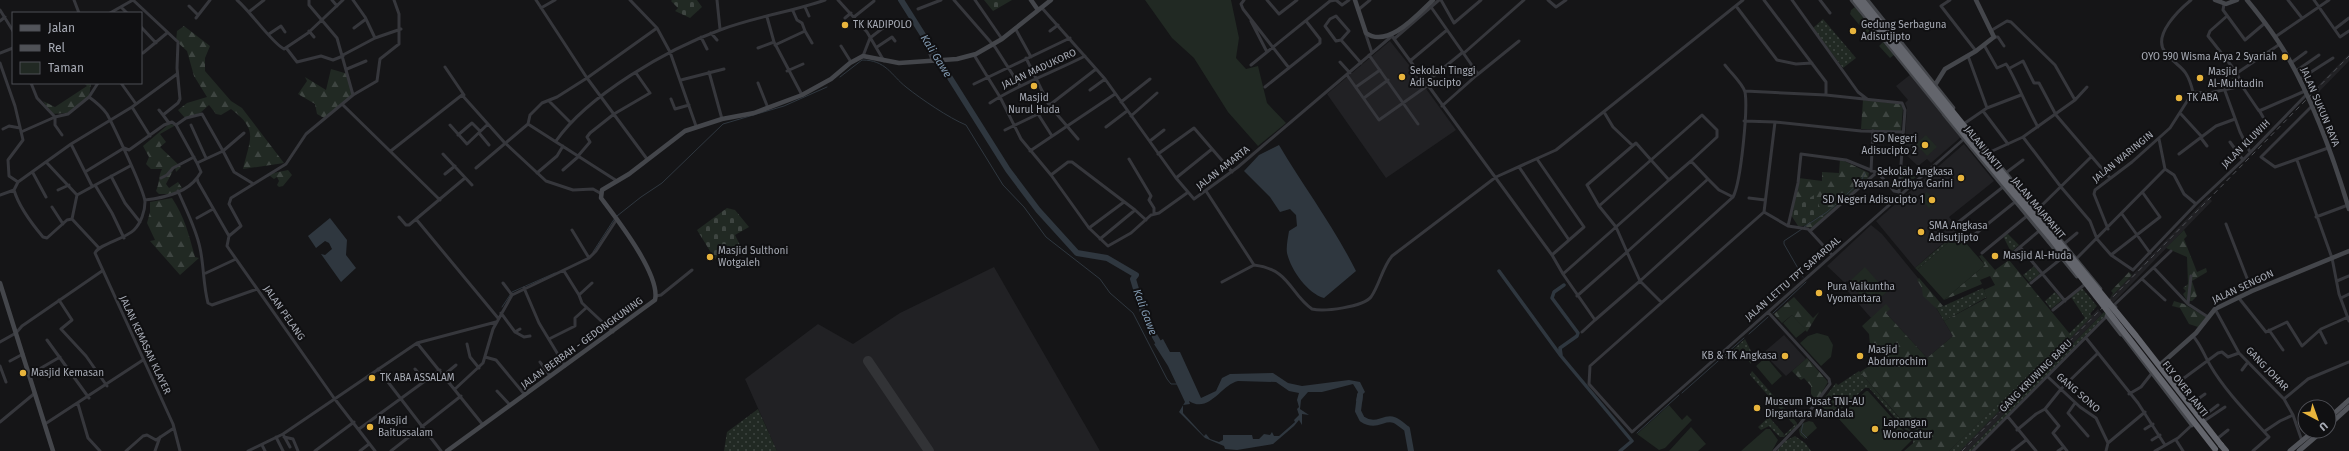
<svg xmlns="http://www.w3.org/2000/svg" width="2349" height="451" font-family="'Fira Sans',sans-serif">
<defs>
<pattern id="grass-dots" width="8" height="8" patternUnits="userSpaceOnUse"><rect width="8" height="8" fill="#212923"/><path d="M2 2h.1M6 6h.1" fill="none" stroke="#3e4541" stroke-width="1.8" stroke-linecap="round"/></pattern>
<pattern id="forest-firs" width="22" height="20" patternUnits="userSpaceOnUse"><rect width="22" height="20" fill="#212923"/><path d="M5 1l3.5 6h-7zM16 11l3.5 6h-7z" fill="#3e4541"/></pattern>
<pattern id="cemetery-stones" width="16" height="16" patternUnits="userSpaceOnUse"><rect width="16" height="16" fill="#212923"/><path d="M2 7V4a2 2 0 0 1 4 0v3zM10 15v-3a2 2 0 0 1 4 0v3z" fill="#3e4541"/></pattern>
</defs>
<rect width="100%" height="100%" fill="#151517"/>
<path fill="#212124" d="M1390,41L1425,85L1424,86L1456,130L1386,178L1327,94Z
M2349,54V61L2311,100L2309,95Z
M1911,74L1961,137L1931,163L1927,159L1918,166L1904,153L1907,108L1905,103L1908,100L1896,86Z
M1964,144L1994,181L1949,217L1959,229L1915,268L1876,221Z
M2208,197L2212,201L2113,303L2109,299Z
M1871,225L1882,234L1918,278L1953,336L1927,358L1886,313V305L1871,318L1844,287L1849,283L1847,281L1845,283L1827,266Z
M994,267L1100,451H777L745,379L818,324L853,344L900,313Z
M2098,309L2102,314L1968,451H1960Z
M1784,335L1806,359L1786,376L1763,353Z"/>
<path fill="url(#grass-dots)" d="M1823,19L1856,58L1843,68L1813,28Z
M1957,232L1958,234L1917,270L1915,268Z
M2007,233L2019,245L2011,252L2003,236Z
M2034,266L2040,274L2029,282L2023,275Z
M1983,288L1987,297L1944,321L1937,309Z
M2082,288L2097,306L2090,314L2092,316L1960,451H1949L2085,318L2071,297Z
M2055,292L2062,300L2051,309L2045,301Z
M2104,312L2107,314L2105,316L1972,451H1968Z
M1745,339L1752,353L1751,364L1744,355L1745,350L1743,348L1729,361L1725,357Z
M1752,371L1797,423V426L1784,437H1780L1769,426L1761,430L1758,427L1769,417L1784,434L1783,436L1797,423L1794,425L1750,375Z
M1859,371L1918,440L1913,444V438L1869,388H1865L1832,417L1820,404L1836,383L1838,385Z
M758,409L777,451H724L727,432Z
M1795,436L1805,443L1811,451H1777L1785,441Z"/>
<path fill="url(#forest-firs)" d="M184,26L210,46L205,58V71L231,101L242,108L284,163L243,169C250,138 259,130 231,109L221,115L216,114L209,105L200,113L185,118L178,110L187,103L207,97L194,76L187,51L176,41L177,31Z
M331,69L348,74L353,94L324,118L317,114L315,104L298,94L307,81L305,77L326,90Z
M84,83H91L89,97L67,113L51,114L43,101L55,107L87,86Z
M1863,100L1901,104L1903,108L1901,131L1861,129Z
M169,124L176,125L160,134L166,142L160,147L181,167L176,172L175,167L166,184L169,188L178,182L182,188L172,194H159L156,191C160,182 158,177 162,169H151L146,164L149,157L143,146Z
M1840,159L1869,173L1868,178L1812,228L1803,226L1823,214L1793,210L1799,178L1822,181V172L1839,173Z
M288,170L292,175L283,186L279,187L277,185L279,181L277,177L274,179L270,176L266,177L269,174Z
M172,198C185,218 189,235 195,257L199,258L180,275L150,241L155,240L147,223L150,212V202Z
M2184,230L2187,236L2184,239L2197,272L2206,268L2207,272L2192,281L2197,296L2192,301H2187L2183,294L2186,291L2183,288L2188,284L2187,257L2166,248Z
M1982,255L1995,270L2009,260L2070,334L1949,451H1904L1918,439L1860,372L1883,357L1880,349L1870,345L1869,334L1862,326L1886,304L1890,309L1886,313L1927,358L1953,336L1944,321L1987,298L1984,290L1995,285L1990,276L1980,280L1982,284L1944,300L1985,265L1979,256Z
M2129,272L2132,275L2110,298L2113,293L2111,291Z
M1919,278L1943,306L1937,309L1923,296L1922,288L1917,280Z
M1794,297L1813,318L1819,312L1807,332L1792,315L1782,323L1774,314Z
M2174,301L2184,304L2206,317L2198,327L2189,324L2180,308L2172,306Z
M1807,358L1828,382L1817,401L1811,394V386L1804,378L1801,380L1792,371Z"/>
<path fill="url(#cemetery-stones)" d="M672,0H697L702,7L690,18L675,11L678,8L671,1Z
M984,0H1012L993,11Z
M2235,76H2237L2240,84L2224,87L2223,85Z
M1814,195L1823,214L1803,226H1798L1791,215L1795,208Z
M727,208L735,210L749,227L735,235L740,245L715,259L697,230Z"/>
<path fill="#212923" d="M1145,0H1231L1239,38L1236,58L1246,69L1258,66L1267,103L1286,123L1258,146L1228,112L1194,58L1172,38Z
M1855,7L1874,31L1870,34H1867L1850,14L1851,10Z
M1883,42L1894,55L1890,58L1879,46Z
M1926,135L1937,147L1927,156L1916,144Z
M1907,166L1912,171L1910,173L1916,177L1902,189L1900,188L1902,167Z
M1927,192L1936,202L1929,208L1920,198Z
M1958,234L1985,265L1944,300L1917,270Z
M1865,267L1887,292L1870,306L1850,283L1851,280Z
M1792,315L1806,330L1796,338L1783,323Z
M1817,333L1828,336L1833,345L1831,357L1821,366L1800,343L1808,336Z
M1766,357L1782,376L1772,385L1756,366Z
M1866,391H1868L1912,440L1901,451H1868L1838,418Z
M1669,405L1682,420L1687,415L1692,420L1665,448L1659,450L1637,434Z
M1809,421L1813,422L1817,428L1805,439L1800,435L1799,430L1803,423Z
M1691,427L1706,444L1698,451H1669Z
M1766,429H1770L1778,440L1772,451H1741Z"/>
<path fill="#2f373f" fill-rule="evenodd" d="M1279,145C1304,187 1334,227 1356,271L1324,298C1307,293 1291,270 1287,253C1286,246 1288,238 1289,231L1297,226L1296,215L1290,209L1280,212L1270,197L1244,171L1259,155Z
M330,218L347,240L346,255L356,268L341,282L321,254L325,255L332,249L329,243L325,241L316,248L308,236Z
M1163,339L1170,352H1180L1201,398L1216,391L1222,378L1230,374L1273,373L1288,383L1302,386L1349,380L1360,382L1365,392L1363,394L1362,403L1356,401L1358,392L1353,384L1322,392H1308L1301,400L1300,409L1309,415L1302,414V425L1299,420L1294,426L1273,444L1237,450L1225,449L1224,446L1205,438L1179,412L1185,402L1168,366L1154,344ZM1238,381L1276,382L1289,391L1299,393L1297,400L1299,407L1297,409L1299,415L1294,420L1295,422L1279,436H1274L1272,432L1270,435L1264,434L1259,439H1253L1252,435H1223V440L1219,442L1210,439L1206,434L1204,436L1183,413V405L1190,404L1189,401C1209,414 1221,385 1238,381Z"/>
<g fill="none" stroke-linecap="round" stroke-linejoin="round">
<path stroke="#2f373f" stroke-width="1" d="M840,77L862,60C886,60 891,75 906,87C921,99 949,118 966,125L1003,185L1024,207L1046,237L1100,279L1110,293L1133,313L1167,379L1171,384H1177
M1847,194L1861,181L1865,173
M617,216L641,197L662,183L723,124L784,106L827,87
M1804,227L1827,212L1846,195
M1802,229L1784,241V244L1803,277
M593,252L615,218
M502,307L512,292L555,273
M1773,313L1806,282
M1749,334L1768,317
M1682,393L1744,338
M1798,417L1800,419
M1803,424L1801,432L1807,438
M1637,433L1679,395"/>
<path stroke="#2f373f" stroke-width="3.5" d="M1499,271L1561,356L1632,441L1620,451
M1561,355L1560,348L1577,336L1578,333L1552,298L1554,292L1564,285"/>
<path stroke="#2f373f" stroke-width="6" d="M901,0L1008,170L1038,210L1077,253L1107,258L1136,275L1133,279L1145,319L1162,349
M1360,395L1358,411L1362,419C1377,429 1383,416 1394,420C1399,422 1403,426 1407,429L1411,451"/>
<path stroke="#323336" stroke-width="10" d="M868,361L929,451"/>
<path stroke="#36373c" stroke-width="3" d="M74,0L79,13
M133,0L178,42L177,68L180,99L178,103L163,115L169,123
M237,0C251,12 272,43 284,49L308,33L343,0
M309,0V5L337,38L353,95
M332,0L337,6
M353,0L365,17L375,38
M536,0L587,78L647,159
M630,0L657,28L670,52L696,126
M717,0L720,29
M838,0L867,32L884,61
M954,0L995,47L1020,86
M975,0L1002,39
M1244,0L1241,4L1243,9L1289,68
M1267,0L1279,14L1297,0
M1441,0L1454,23L1481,0
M1548,0L1556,7L1566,0
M1764,0L1826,82V95
M1792,0L1858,92L1867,99
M1820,0L1830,13
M1950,0L1941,6L1976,51
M2191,0C2180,9 2152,35 2165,52C2179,70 2186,64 2193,92
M2288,0L2302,18
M2314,0L2340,37L2349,31
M2224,4L2223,10L2245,40L2265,23
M189,6L198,15
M1736,6L1777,60L1796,64L1812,63
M121,7L127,13
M805,7L809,16
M1431,7L1478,74L1442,106
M541,8L555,0
M1042,8L1105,79L1176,178L1194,199L1238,167L1392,36L1552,255L1563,274
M918,9L941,0
M0,10L13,31
M1358,10L1370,0
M250,11L264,0
M110,13L133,0
M2227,16L2210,31L2208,36L2237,73
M767,17L774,42L802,95
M854,17L874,1
M196,18L210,0
M845,18L851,13
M0,21L5,17
M1251,21L1267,52
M141,27L156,43
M354,28L366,19
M1015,28L1031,57
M2336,28L2349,18
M1992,30L2007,21L2011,22L2055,65L2075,100
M309,31L314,37
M805,31L812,43
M1050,31L1058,25
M1365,32L1372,53
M711,33L717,40
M269,34L281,26L285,32
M701,37L707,49
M1994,37H1998L2004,46
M2275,37L2329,0
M1394,39L1439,0
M1341,40L1336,41L1325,26L1330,19L1336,16L1349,31L1341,40L1361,63
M775,45L805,31L802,23L797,20L793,11
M1984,45L1997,68L2006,64C2010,67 2031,116 2038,127
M841,46L851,62
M927,46L932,60
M877,47L892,37L895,41
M758,48L774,42
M287,49L297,62L321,56L333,60L343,56
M0,53L13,48
M143,53L167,33
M1464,53L1524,0
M343,55L375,38L401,29
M974,55L1000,97L1021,139L1051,175L1089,228L1108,246L1131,233L1151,215L1159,213L1187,193
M1369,55L1418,124
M863,56L870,38L892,21
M1968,56L1987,108
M1026,58L1049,105L1078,139
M1410,61L1447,30
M1340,62L1350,73
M0,63L15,106L23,140L8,160L9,176L18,182
M2291,63L2306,52
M1251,65L1330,1L1336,0L1342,5L1349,0
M1725,65C1730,72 1743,84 1745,92C1748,109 1741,182 1733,197
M445,67L464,95
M2010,68L2023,61L2034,83H2039L2056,115L2110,178
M347,69L366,61
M787,71L803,64
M2296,71L2319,55
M709,72L722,119
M1347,75L1379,120L1427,86
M1477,75L1519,41
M2300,79L2333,58
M681,80L724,69
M31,83L37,98L55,117L68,114L89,97C96,102 102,107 107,114C113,125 145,192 145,202C145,211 141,223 134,230C125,239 99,244 95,253L173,424L180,451
M121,83L136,104
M758,83L768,108
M1425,83L1463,52
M974,84L1070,38
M2242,86L2259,111L2305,91
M1265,87L1320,43V39L1306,21
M1356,87L1380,70
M1090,90L1105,79
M1745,91L1826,95L1902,103L1905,110L1899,192L1901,195
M2225,91L2240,132L2250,152
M89,97L98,83
M1364,98L1388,80
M671,99L675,109L689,105
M549,101L570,122
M1121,102L1150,79
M990,103C1019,84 1054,72 1085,56
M343,105L440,200
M2312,106L2261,157L2275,167L2328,148
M132,107L177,74
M159,110L163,115
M2259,110L2263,117
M1983,111L2008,144
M1604,112L1613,127L1632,145
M2180,113L2202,137
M1038,114L1052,136
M1131,116L1157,93
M1744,121L1775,122
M1965,123L1987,108L2021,95
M528,124L530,115L542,103L557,97L587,78L657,28
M176,125L186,118L202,114L223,151L244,133
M191,125L206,158
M450,125L467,144L488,124
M1106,127L1127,111
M3,129L9,126L20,128
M1005,130L1038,114L1096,69
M21,132L55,117V125L62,135
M1903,132L1861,131L1775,122L1764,212L1590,366L1589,384L1632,432L1964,139
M479,133L489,145
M458,135L472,123L480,131
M2023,137L2061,187L2090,221L2097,239L2111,255L2133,270L2196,204L2243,160L2307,94
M2201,138L2207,146
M2159,139L2165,169L2174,175L2184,194L2196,204
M556,141C588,95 668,49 720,30C754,17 791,12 825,0
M1150,141L1164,130
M2230,142L2243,160
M1636,143L1651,160L1599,206L1587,185Z
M71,144L92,186
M392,150L462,95L504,142L546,181L573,190L593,189L600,193
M1030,151L1115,94
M1990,152L2023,137L2075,100L2087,87
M443,154L472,185
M1158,154L1194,128L1232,172
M2179,154L2216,126L2235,119
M578,156L590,142L587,137L590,133L614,114L650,93L636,73
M1129,159L1151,196L1149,200L1154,208V214
M1537,159L1584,227L1552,255
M2297,160L2332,258L2339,294L2349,321
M47,163L77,195L130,166
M197,163L201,172L197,178L198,182L229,236
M1519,167L1569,240
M476,168L528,124L617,181
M563,170L579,156
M1871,171L1873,131
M85,172L124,148L129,150L164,125L172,122L176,125L197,163L223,151L234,172L252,183
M2007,172L2023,160
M33,173L46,197
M537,173L557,156L563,146
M445,174L455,166
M1051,175L1068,162H1072L1135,210L1146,220
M111,176L125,203L140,222
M161,178L167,175L173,168L194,157
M1176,178L1212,149
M1669,180L1691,161
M95,185L112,213L124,238
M14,190C19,207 32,224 43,237L47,238L67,220L72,219L77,195
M58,190L69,185
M178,191C186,210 196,228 200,248C204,266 203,284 208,303L212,305L257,289
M1206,191L1254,265
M0,195L14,190L18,182L71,144L132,107L150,136
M1749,198L1765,200
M145,200C163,198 186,193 197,178
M52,207L63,224
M2038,209L2091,157
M1764,212L1788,226L1808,229L1832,255
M2122,214L2150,253
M399,217L406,225H409L465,178
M2316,217L2348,205
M197,218L213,209
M72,219L99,248
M416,219L498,318
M1956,224L2003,187
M2226,224L2252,291
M1788,226L1798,183L1801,154L1846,160L1878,173L1894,191L1899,192
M1089,228L1124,202
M2108,229L2094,194L2095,190L2132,162L2170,128L2193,92L2209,93L2242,86L2237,73L2280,44
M572,230L589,258
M1810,231L1876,173
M229,236L241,226L229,204L231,198L286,164L306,134L353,95L377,81L380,59L399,44V14L394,0
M229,236L227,246L229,249L334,398L375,451
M1100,239L1135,210
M1969,239L2015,202
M2065,243L2077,233
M2020,247L2065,301
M1982,253L2027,216
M2111,255L2160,217L2143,193
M2007,258L2039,231
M2077,258L2165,169
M2154,268L2188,304L2208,317
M564,271L579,295L582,303L613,332
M206,273L236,259
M2142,279L2165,300
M2337,281L2349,276
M1222,282L1254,265C1290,269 1290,294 1312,309C1324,312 1363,307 1371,297C1380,284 1382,268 1392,256L1496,177L1556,150L1743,0
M503,283L512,295
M2031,283L2062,258
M524,288L539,323L565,366
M579,295L592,283
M656,296L661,295L692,270
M1577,296L1627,252L1640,281L1595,320L1563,274L1616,227L1627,252L1708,179L1691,161L1717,137V130L1702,115L1651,160L1669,180L1616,227L1599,206
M2238,297L2266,332L2287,322L2302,346L2321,329L2348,317
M2341,298L2349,294
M59,300L72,320L61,329L86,356L107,386
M1661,302L1640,281L1733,197L1719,190L1708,179
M2188,304L2191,276
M2116,307L2114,305L2171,251
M2215,309L2239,353L2284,399L2293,415L2302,441
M2053,310L2084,285
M1768,312L1829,379L1830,384L1800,424L1774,451
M501,313L515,332L520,329
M2269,330L2283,350
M2320,331L2326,343
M515,332L524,337L530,336
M1582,332L1595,320
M2193,336C2201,345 2204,355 2210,365C2225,391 2249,415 2269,437L2253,451
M2086,338L2138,403L2165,445
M549,339L575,326V318L586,308
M47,340L89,398
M0,342L16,333L22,326L102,271
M417,343L483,425
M467,344L470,357L479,368
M485,357L496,360L525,395
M10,361L23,354
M540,362L550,376
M0,366L6,382
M378,369L441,451
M415,369L425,381
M2242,370L2248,362
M29,375L60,357
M444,375L456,365
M2048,377L2080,407L2096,418L2108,443
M2176,384L2218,353L2222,352L2228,357L2239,353
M455,389L483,363L493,329L512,295L589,258L596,251L617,219
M497,391L510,405
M2129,394L2141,387L2152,373
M2284,399L2308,379L2349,362
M2075,403L2068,413L2088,436
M78,404L88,438L100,451
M2191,404L2205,394
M2045,409L2059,426L2053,433L2067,451
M2008,417L2036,451
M2201,418L2218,405
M2204,421L2225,407
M0,422L35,393
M45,424L143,360
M359,429L440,370
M2145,429L2153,424
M2017,430L2036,414L2045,409L2061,389L2098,353
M2265,431L2280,421L2293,415
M284,436L290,447
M276,437L283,451
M284,437L293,439L298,451
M2218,438L2228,430
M2152,440L2160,435
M2176,440L2183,451
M262,445L265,451
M126,451L143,436L147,435L156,440L174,428
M155,451L160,437
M248,451L283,434L417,343L496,322
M315,451L354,422
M360,451L369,444
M391,451L461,396
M1973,451L2108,315
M2012,451L2026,440
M2058,451L2064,447
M2106,451L2108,443L2145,412
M2155,451L2178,438L2192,425"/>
<path stroke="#44464b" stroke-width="4.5" d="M1031,0L1038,10
M1355,0L1366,33C1388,49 1418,14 1433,0
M1852,0L1946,116
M1867,0L1953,108
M2215,0L2226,4L2237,0
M2247,0C2261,17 2275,35 2286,54C2314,102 2333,156 2349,209
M1935,85L1945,69L1976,51L1994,37L1976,0
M1944,114L2077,276
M1977,138L2100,289
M0,283L53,451
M2107,316L2121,334
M2120,331L2192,425
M2161,364L2196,333L2215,309L2252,291L2349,251
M447,451L655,300C661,275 616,218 601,198L602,190L629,174L685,131L722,119L754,113L802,95L831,79L850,63L863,56L899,63L957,59L976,54L1002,39L1051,0"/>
<path stroke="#52545a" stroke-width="5" d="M2329,418L2349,400
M2329,425L2349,407
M2290,451L2314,431
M2299,451L2322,431"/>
<path stroke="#63656c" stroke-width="6" d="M1856,0L1973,145
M1862,0L1977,142
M2221,445L2226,451"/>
<path stroke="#4f5156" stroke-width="1" stroke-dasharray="5 4" stroke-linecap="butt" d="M1962,451L2349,56"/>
<path stroke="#63656c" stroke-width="6" d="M1977,142L2136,336L2221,445
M1973,145L2050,237L2215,449"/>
</g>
<g fill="#e8b43c" stroke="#101012" stroke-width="1.5">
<circle cx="845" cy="25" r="4"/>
<circle cx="1853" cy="31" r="4"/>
<circle cx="2285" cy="57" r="4"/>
<circle cx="1402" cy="77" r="4"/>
<circle cx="2200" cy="78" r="4"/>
<circle cx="1034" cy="86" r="4"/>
<circle cx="2179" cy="98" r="4"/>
<circle cx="1925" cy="145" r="4"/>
<circle cx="1961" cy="178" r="4"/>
<circle cx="1932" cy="200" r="4"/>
<circle cx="1921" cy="232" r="4"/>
<circle cx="1995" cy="256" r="4"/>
<circle cx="710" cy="257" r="4"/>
<circle cx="1819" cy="293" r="4"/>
<circle cx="1785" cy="356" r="4"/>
<circle cx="1860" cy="356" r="4"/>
<circle cx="23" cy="373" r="4"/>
<circle cx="372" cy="378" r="4"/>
<circle cx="1757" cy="408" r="4"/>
<circle cx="370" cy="427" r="4"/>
<circle cx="1875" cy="429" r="4"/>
</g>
<g text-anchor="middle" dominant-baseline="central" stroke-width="4" stroke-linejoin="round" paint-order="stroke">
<g font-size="10" fill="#a8acb6" stroke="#101012" text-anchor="start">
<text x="853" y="25">TK KADIPOLO</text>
<text x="1861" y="25">Gedung Serbaguna<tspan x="1861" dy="12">Adisutjipto</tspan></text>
<text x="2277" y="57" text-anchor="end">OYO 590 Wisma Arya 2 Syariah</text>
<text x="1410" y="71">Sekolah Tinggi<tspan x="1410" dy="12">Adi Sucipto</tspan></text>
<text x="2208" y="72">Masjid<tspan x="2208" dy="12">Al-Muhtadin</tspan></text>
<text x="1034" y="98" text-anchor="middle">Masjid<tspan x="1034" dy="12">Nurul Huda</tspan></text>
<text x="2187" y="98">TK ABA</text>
<text x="1917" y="139" text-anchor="end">SD Negeri<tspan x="1917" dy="12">Adisucipto 2</tspan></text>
<text x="1953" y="172" text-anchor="end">Sekolah Angkasa<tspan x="1953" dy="12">Yayasan Ardhya Garini</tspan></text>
<text x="1924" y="200" text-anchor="end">SD Negeri Adisucipto 1</text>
<text x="1929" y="226">SMA Angkasa<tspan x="1929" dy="12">Adisutjipto</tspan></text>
<text x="718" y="251">Masjid Sulthoni<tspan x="718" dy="12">Wotgaleh</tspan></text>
<text x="2003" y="256">Masjid Al-Huda</text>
<text x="1827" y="287">Pura Vaikuntha<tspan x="1827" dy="12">Vyomantara</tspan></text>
<text x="1868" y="350">Masjid<tspan x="1868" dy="12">Abdurrochim</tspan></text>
<text x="1777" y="356" text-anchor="end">KB &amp; TK Angkasa</text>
<text x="31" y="373">Masjid Kemasan</text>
<text x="380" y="378">TK ABA ASSALAM</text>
<text x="1765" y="402">Museum Pusat TNI-AU<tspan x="1765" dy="12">Dirgantara Mandala</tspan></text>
<text x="378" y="421">Masjid<tspan x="378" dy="12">Baitussalam</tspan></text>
<text x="1883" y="423">Lapangan<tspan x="1883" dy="12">Wonocatur</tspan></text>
</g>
<g font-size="10" fill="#a8acb6" stroke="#101012">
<text transform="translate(1039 69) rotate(-25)">JALAN MADUKORO</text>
<text transform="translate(2320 107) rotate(67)">JALAN SUKUN RAYA</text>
<text transform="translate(2246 144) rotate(-45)">JALAN KLUWIH</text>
<text transform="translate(1983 148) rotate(51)">JALAN JANTI</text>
<text transform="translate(2123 157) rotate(-39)">JALAN WARINGIN</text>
<text transform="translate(1223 168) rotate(-38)">JALAN AMARTA</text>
<text transform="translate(2038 208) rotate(50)">JALAN MAJAPAHIT</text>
<text transform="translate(1793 279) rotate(-41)">JALAN LETTU TPT SAPARDAL</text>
<text transform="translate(2243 287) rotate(-25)">JALAN SENGON</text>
<text transform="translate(284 313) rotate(55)">JALAN PELANG</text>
<text transform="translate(582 343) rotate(-36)">JALAN BERBAH - GEDONGKUNING</text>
<text transform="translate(145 345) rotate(65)">JALAN KEMASAN KLAYER</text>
<text transform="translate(2267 369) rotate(46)">GANG JOHAR</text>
<text transform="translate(2036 376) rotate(-45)">GANG KRUWING BARU</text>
<text transform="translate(2185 389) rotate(52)">FLY OVER JANTI</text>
<text transform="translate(2078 393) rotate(41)">GANG SONO</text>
</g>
<g font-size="11" font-style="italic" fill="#8098af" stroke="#101012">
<text transform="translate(936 56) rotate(58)">Kali Gawe</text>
<text transform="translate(1145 312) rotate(69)">Kali Gawe</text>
</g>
</g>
<rect x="12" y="12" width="130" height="72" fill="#101012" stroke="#4d4e54"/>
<rect x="20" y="25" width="20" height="6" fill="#52545a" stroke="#4d4e54"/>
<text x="48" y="32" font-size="12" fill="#a8acb6">Jalan</text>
<rect x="20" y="45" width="20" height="6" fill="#4f5156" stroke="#4d4e54"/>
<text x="48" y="52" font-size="12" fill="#a8acb6">Rel</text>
<rect x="20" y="62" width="20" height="12" fill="#212923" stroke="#4d4e54"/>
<text x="48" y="72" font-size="12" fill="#a8acb6">Taman</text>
<g transform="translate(2317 419) rotate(139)"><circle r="19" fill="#101012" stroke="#4d4e54"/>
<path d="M0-3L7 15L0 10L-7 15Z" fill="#e8b43c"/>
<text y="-6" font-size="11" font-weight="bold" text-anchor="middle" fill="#a8acb6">U</text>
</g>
</svg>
